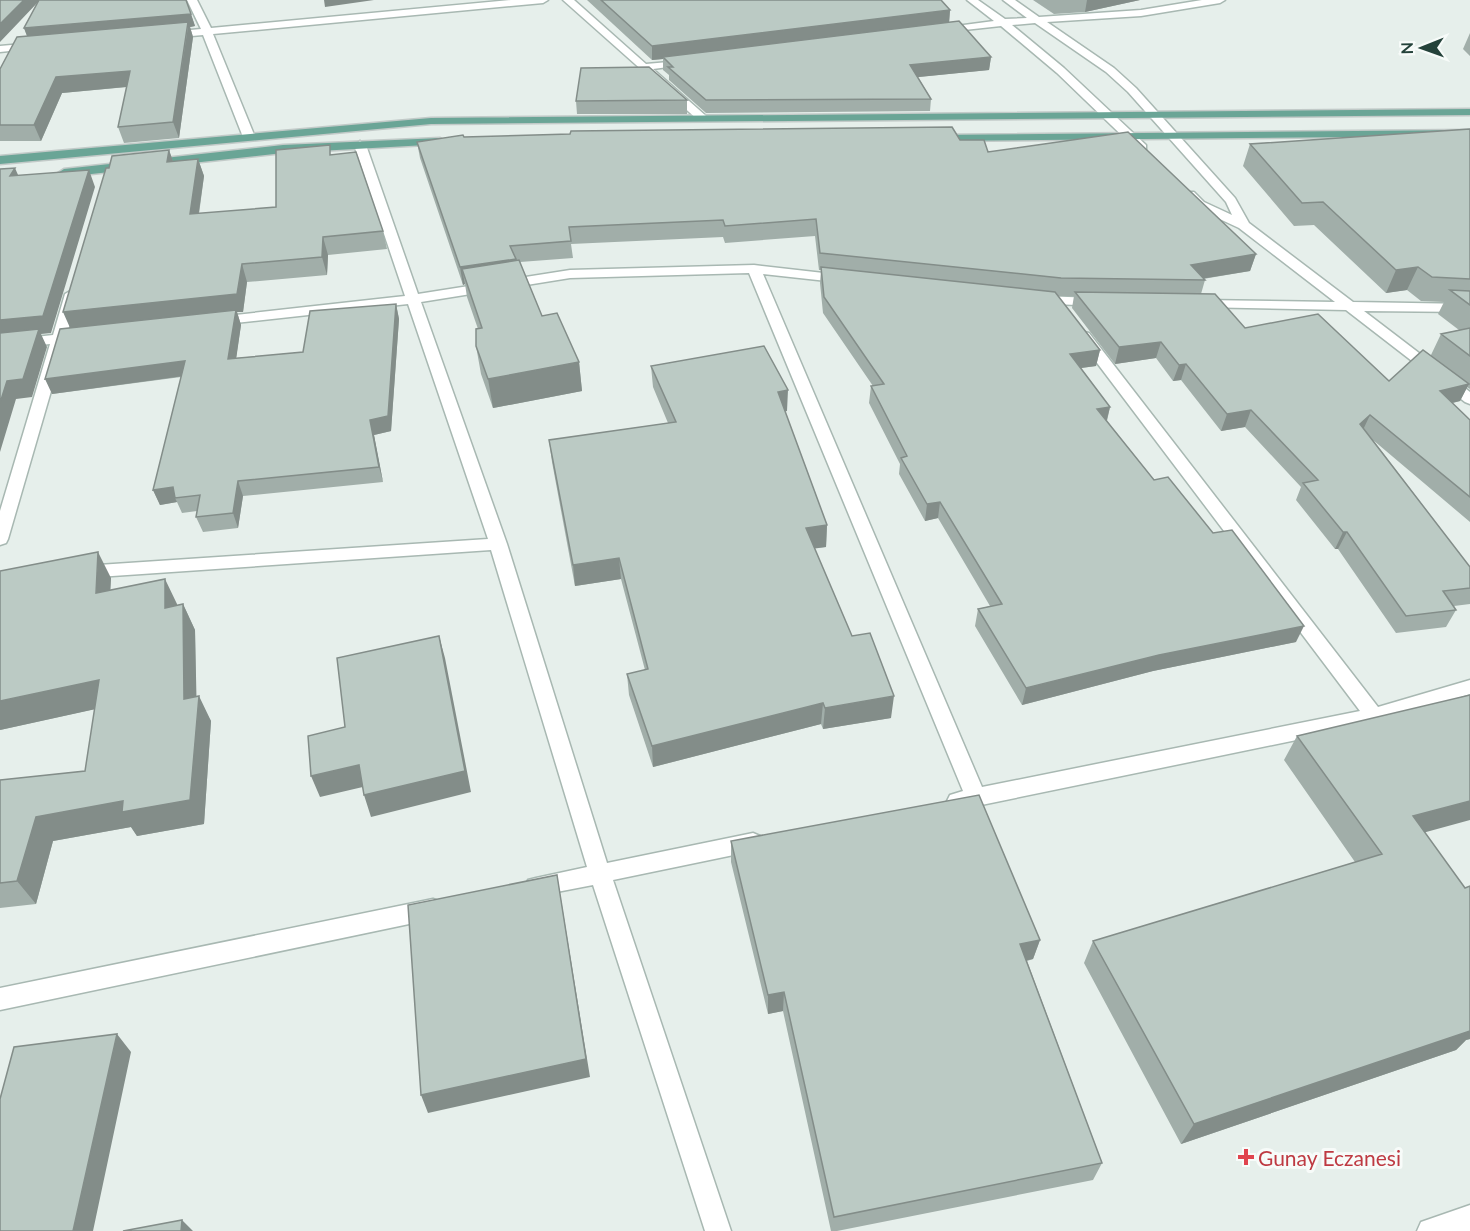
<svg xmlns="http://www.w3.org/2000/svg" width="1470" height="1231" font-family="Lato,sans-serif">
<rect width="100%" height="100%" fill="#e6efeb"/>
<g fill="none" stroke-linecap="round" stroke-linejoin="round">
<g stroke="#a8b8b2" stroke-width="3">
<path id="minor" d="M187,0H197L211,28L511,0H548L543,3L213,34L255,137L249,140L243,137L203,35L169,38L164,35L169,32L201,29Z
M563,0H574L646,64L691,60V64L653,69L706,116V120H698Z
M967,0H978L1005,19L1027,18L1003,0H1015L1039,17L1141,10L1202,0H1225L1220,3L1141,16L1047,22L1114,68L1136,88L1235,198L1249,223L1353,302L1470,304V312L1364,311L1470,392V404L1465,402L1346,310L1197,307L1195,304L1197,301L1202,300L1335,302L1239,228L1196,208L1184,195L1186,192H1194L1204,202L1232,215L1226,202L1128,92L1106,72L1035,23L1012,25L1064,68L1146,145V151H1138L1057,73L1001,26L937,33L936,31L941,28L994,21Z
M34,43L38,44V48L0,52V46Z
M360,141L366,145L418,294L570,270L754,265L850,276L852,279L845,283L763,274L982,787L1360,711L1079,339L1077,336L1084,332L1089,333L1378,707L1470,680V694L1374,724L957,810L950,807L947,801L950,795L963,791L749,273L570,278L421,302L507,544L607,863L753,833L760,836L764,842L760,848L753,851L613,880L731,1231H705L593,885L536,896L528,894L525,887L528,880L536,878L587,867L491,550L83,578L77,576L74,572L77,568L83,566L488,539L408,304L217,325L210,321L217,317L405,296L354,145Z
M72,290L79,294L67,334L79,333L86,337L84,340L65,343L8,539L6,543L0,545V511L50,344L0,349V341L53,335L65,294Z
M1040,296L1096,298L1103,302L1096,306L1035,303L1033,300L1035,297Z
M433,899L441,902L444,909L441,916L433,919L0,1010V988Z
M1470,1205V1231H1417L1421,1222Z"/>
</g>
<g stroke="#c2cac8" stroke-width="3">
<path id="major" d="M1470,109V115L431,124L0,164V156L431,118Z
M1470,130V136L936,141L930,138L936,135Z
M440,138L446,142L444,144L283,153L64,177L58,173L64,169L283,145Z"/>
</g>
<use href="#minor" fill="#fff" fill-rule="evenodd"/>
<use href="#major" fill="#6aa596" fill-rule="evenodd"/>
</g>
<path fill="#a1aea9" d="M0,0H186L195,26L190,27L193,37L179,138L124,143L118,127L127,87L62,93L41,141H0V69L27,36L24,28L38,2Z
M587,0H941L950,10L949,22L991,57L989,70L918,77L931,99L930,111L706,113L669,80V75L663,70V59L652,60Z
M1033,0H1140L1085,12L1054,14Z
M1470,33V56L1463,49Z
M687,100V114H577L576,101Z
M1470,129V389L1467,387L1460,401L1452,403L1470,420V522L1373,440L1470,567V604L1454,606L1456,610L1446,627L1396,633L1338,549H1335L1296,500L1301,487L1245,427L1221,431L1181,380L1173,381L1156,358L1115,364L1072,308L1074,296H1058L1100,350L1096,366L1081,368L1110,407L1107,421L1154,480L1296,642L1153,671L1022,705L975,626L978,609L990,606L938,518L925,521L899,474L900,464L869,403L871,386H873L823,313L820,283L821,270H819L815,236L725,243L723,237L571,244L573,258L520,262L542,316L579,362L582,391L493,408L481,374L476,346L478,329L467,297L465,284L463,285L420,158L417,142L464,137L960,140L1256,254L1250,271L1203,279L1205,280L1201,294L1245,328L1389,381L1431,355L1441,334L1459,330L1438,314L1444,302L1421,301L1407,290L1386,293L1314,225L1294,226L1243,166L1250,144Z
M169,150L173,162L198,159L204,176L199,214L276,207L332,155L383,231L387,249L328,255L327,275L247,282L243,312H237L241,325L236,358L303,352L396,304L399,319L391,431L374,435L383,482L243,496L238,528L203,532L196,517L197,511L182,513L177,502L160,505L153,490L181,377L52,394L70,328L109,168Z
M651,366L787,411H785L827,525L826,547L814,548L852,636L891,718L823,729L821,724L653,767L629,695L627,674L645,670L621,579L575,586L552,462L549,440L668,423L653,387Z
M111,578L110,590L177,604V606L183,604L195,630L196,697L211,721L204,824L137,836L131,827L53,841L36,904L0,908V780L85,771L95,709L0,730Z
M1297,736L1425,832L1470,1039L1466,1040L1456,1050L1181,1144L1084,963L1093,941L1355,862L1284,760Z
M731,841L1040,940L1033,959L1027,961L1102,1163L1093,1180L837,1231H831L783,1011L768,1014L731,862Z"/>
<path fill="#838d89" d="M24,0H40L0,42V24Z
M324,0H374L325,7Z
M1087,0H1140L1085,12Z
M950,10L949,24L663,57V59L652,60V46Z
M191,14L195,26L190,27L193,37L179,138L173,122L188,27L29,41L24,28Z
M991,57L989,70L909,78L910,65Z
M130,71L136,86L62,93L41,141L34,125L56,77Z
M169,150L175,167L167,162Z
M198,159L204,176L196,232L190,214Z
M15,168L22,184L10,176Z
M89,170L95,187L51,333L41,334L47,347L32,397L16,399L0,452V320Z
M323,237L328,255L327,275L322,257Z
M1256,254L1250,271L1194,280L1191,265Z
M516,259L518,276L462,269L465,284L463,285L460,267Z
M242,264L247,282L243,312H237L241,325L234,374L71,330L63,312Z
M1418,267L1407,290L1386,293L1396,270Z
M396,304L399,319L391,431L374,435L383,482L379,467L370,420Z
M1161,342L1156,358L1115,364L1119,347Z
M1100,350L1096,366L1066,370L1070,354Z
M185,361L191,375L52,394L45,379Z
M579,362L582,391L493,408L488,379Z
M1186,364L1181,380L1173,381L1179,365Z
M1469,384L1460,401L1432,408L1440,391Z
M788,390L787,411L777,413L778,392Z
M1110,407L1106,423L1097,409Z
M1251,410L1245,427L1221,431L1227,414Z
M1370,415L1362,432L1360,424Z
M238,481L243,496L238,528L233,513Z
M173,487L175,498L177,502L160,505L153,490Z
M940,502L938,518L925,521L927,504Z
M827,525L826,547L804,550L806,528Z
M1343,532H1347L1338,549H1335Z
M98,552L111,578L109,619L96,593Z
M619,558L621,579L575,586L573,565Z
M165,579L177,604L178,634L165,608Z
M183,604L195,630L197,722L199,696L211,721L204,824L137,836L131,827L53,841L36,904L17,881L36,817L184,699Z
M1304,626L1296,642L1153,671L1022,705L1026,688L1159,655Z
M439,636L445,658L471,792L371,817L364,795Z
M99,680L114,705L0,730V701Z
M894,696L891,718L823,729L825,708Z
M823,703L821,724L653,767L652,746Z
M359,765L367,786L320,797L311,776Z
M1470,801V820L1397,840L1413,816Z
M557,875L590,1077L428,1113L421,1095Z
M1040,940L1033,959L1014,963L1020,944Z
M784,992L783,1011L768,1014V995Z
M1470,1025V1039L1466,1040L1456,1050L1181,1144L1194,1124Z
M117,1034L131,1052L93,1231H73Z
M182,1220L193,1231H181Z"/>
<path fill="#bbcac4" stroke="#838d89" stroke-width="1.5" d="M0,0H24L0,24Z
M39,0H186L191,14L24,28Z
M601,0H941L950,10L652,46Z
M959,21L991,57L910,65L931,99L706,100L668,67H673L663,57Z
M188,22L173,122L118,127L130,71L56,77L34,125H0V69L17,37Z
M649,67L687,100L576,101L581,68Z
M952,127L960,140H984L988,152L1128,132L1256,254L1191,265L1205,280L1061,278L820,253L816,219L725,226L723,220L569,227L571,241L510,246L516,259L460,267L417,142L463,135L464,137L570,134L571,131Z
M1470,129V279L1432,277L1418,267L1396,270L1323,202L1302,203L1250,144Z
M330,145V155L356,152L383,231L323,237L322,257L242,264L237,294L63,312L106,168H109L112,156L169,150L167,162L198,159L190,214L276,207V150Z
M15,168L10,176L89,170L43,316L0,320V169Z
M519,260L542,316L557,313L579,362L488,379L476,346V329L482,328L462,269Z
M821,267L1055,292L1100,350L1070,354L1110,407L1097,409L1154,480L1168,477L1213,533L1232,530L1304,626L1159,655L1026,688L978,609L1002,604L940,502L927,504L901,458L907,456L871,386L884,384L824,297Z
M1450,290L1470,291V305Z
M1075,292L1215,294L1245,328L1318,314L1389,381L1423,350L1469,384L1440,391L1470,420V497L1370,415L1360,424L1470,567V588L1443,591L1456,610L1406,616L1347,532H1343L1303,483L1318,480L1251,410L1227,414L1186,364L1179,365L1161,342L1119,347Z
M396,304L388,416L370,420L379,467L238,481L233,513L196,517L200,495L175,498L173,487L153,490L185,361L45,379L60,329L236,310L228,359L303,352L310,311Z
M1470,328V356L1441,334Z
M39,329L23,379L7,381L0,403V333Z
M764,346L788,390L778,392L827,525L806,528L852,636L870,633L894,696L825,708L823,703L652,746L627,674L648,669L619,558L573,565L549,440L676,422L651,366Z
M98,552L96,593L165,579V608L183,604L184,699L199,696L190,800L122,812L123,801L36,817L17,881L0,883V780L85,771L99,680L0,701V571Z
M439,636L465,771L364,795L359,765L311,776L308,736L345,727L337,658Z
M1470,695V801L1413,816L1465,888L1470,886V1031L1194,1124L1093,941L1382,854L1297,736Z
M979,795L1040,940L1020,944L1102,1163L834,1217L784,992L768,995L731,841Z
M557,875L586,1059L421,1095L408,905Z
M117,1034L73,1231H0V1099L14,1047Z
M182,1220L181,1231H123Z"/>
<path fill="#e0444e" stroke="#f7fbf9" stroke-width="2" d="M1243 1148h6v6h6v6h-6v6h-6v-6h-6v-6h6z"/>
<g text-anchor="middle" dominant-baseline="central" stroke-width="6" stroke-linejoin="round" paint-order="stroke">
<g font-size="21" fill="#be3a42" stroke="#f7fbf9" text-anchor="start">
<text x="1258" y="1157">Gunay Eczanesi</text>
</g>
</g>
<g transform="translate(1422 48) rotate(269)" stroke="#f7fbf9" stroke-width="4.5" paint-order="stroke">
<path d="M0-4.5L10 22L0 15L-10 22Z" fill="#24423a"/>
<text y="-9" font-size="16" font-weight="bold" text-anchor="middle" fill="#24423a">N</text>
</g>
</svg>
